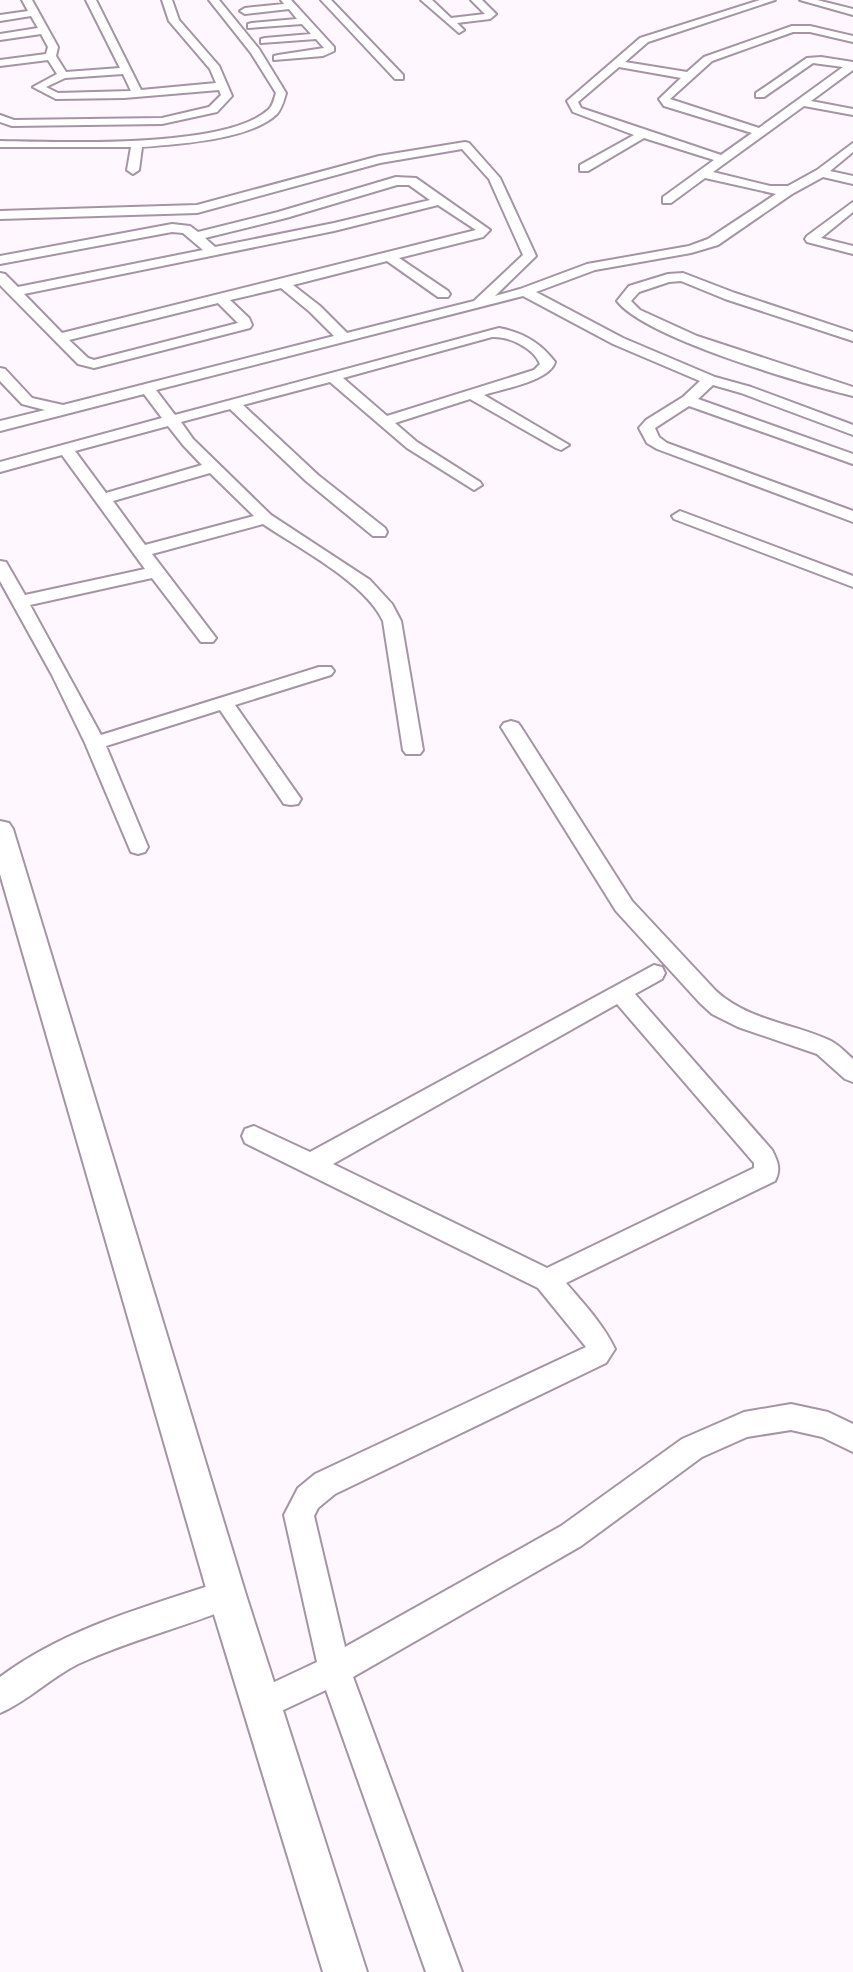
<svg xmlns="http://www.w3.org/2000/svg" width="853" height="1972" font-family="Montserrat,sans-serif">
<rect width="100%" height="100%" fill="#fef7fe"/>
<g fill="none" stroke-linecap="round" stroke-linejoin="round">
<g stroke="#a494a4" stroke-width="4">
<path id="minor" d="M22,0H32L58,47L56,56L66,72L120,68L86,0H96L141,90L216,83L210,69L169,21L162,0H172L179,20L219,66L232,96L217,112L162,124L12,126L0,122V115L14,120L162,118L209,107L221,95L219,90L124,98L56,99L33,87L57,74L48,60L0,66V60L46,54L48,47L41,34L0,40V34L38,28L31,16L0,21V15L28,11ZM123,74L131,91L58,93L46,87L65,78Z
M209,0H219L259,49L286,93C284,100 282,108 277,114C250,140 178,144 142,147L139,170L133,174L127,170L131,147H0V141C59,142 225,149 268,110C273,106 274,99 276,93L251,53Z
M281,0H291L334,47V51L323,56L274,60V56L278,55L324,48L316,39L261,43V39L265,38L311,34L302,24L248,28V24L252,23L297,19L289,9L245,14L240,11L245,8L284,4Z
M321,0H331L403,75V79H395Z
M421,0H432L451,18L485,14L471,0H482L496,14L490,19L457,23L464,30L459,33Z
M760,0H775L648,42L625,62L687,72L704,57L792,26H810L853,36V42L810,32H793L712,61L670,99L759,128L843,67L813,63L764,97H756V93L807,58L821,57L853,62V70L811,101L853,109V115L804,106L713,172L770,186H788L817,170L853,143V152L830,171L853,176V184L823,177L792,194L718,245L691,253L595,270L536,292L623,338L715,377L751,387L853,425V435L741,393L713,385L698,399L853,454V464L689,406L655,428L659,437L667,443L853,511V522L657,449L647,443L639,428L646,420L683,397L700,381L613,344L523,296L156,390L175,415L499,328C522,332 541,343 555,362C550,381 502,389 484,395L569,445L561,450L556,448L470,399L395,423L417,442L480,482L482,485L474,490L407,448L330,382L243,405L318,475L385,528L387,532L385,536H373L306,481L230,409L181,422L193,439L271,515L370,580L392,604L401,621L423,750L420,754H406L403,750L383,621C365,582 298,548 263,524L152,554L213,634L216,638L213,642H201L152,578L30,605L101,735L319,667H331L334,671L331,675L235,705L301,799L298,804L291,805L284,804L220,710L106,746L148,847L145,852L138,854L131,852L85,743L52,675L0,581V561L6,562L25,595L145,569L62,455L0,472V462L162,418L144,394L0,431V421L45,410L22,404L0,381V368L5,369L32,398L63,405L334,336L310,312L281,288L230,300L249,318L252,325L250,328L94,368L78,364L0,285V273L5,274L18,287L203,250L183,233L172,232L0,264V256L172,224L190,226L198,232L278,212L396,177L416,178L490,230L483,237L399,258L448,291L450,294L448,297H438L387,261L293,285L320,306L347,333L474,301L523,255L489,179L462,149L380,163L197,213L0,219V211L197,205L379,156L465,142L469,143L500,178L536,256L495,296L520,289L587,264L689,246L708,239L776,194L705,178L671,203H663V197L714,160L644,138L588,171H580V165L634,135L573,112L567,101L640,38ZM619,67L681,78L659,99L664,106L752,133L721,155L581,108L578,102ZM397,185H409L430,200L334,223L215,247L205,238L286,218ZM438,205L476,230L62,333L24,294L334,231ZM218,303L238,323L94,360L88,358L69,340ZM492,337C509,336 534,348 540,364L534,370L387,416L343,378ZM168,426L183,445L202,465L106,493L75,451ZM210,473L254,516L145,545L113,501Z
M800,0H817L853,9V15Z
M853,202V212L821,238L853,246V254L807,242L805,239L807,236Z
M683,273L735,293L853,332V341L725,299L681,281L669,282L639,292L631,301L640,310L697,336L853,387V396C804,384 645,338 617,301L629,286L668,274Z
M680,511L853,576V587L674,519L672,516Z
M511,721L518,723L521,727L632,901L716,991C749,1021 793,1023 831,1041C839,1045 846,1053 853,1059V1082L845,1079L817,1054L738,1027L712,1014L700,1003L616,911L501,727L504,723Z
M654,965L662,967L665,973L662,979L635,994L772,1150C778,1162 781,1169 775,1181L566,1283C584,1304 603,1324 615,1349L606,1363L335,1494L318,1508L314,1516L345,1647L561,1526L682,1439L744,1412L791,1404L828,1412L853,1424V1452L822,1437L791,1430L747,1437L702,1457L581,1546L353,1677L462,1972H426L326,1690L262,1720L251,1715L246,1704L251,1693L317,1662L284,1515L298,1488L315,1474L586,1347L538,1288L245,1143L242,1136L245,1129L254,1126L310,1152ZM617,1004L754,1163V1168L547,1268L333,1164Z
M227,1580L238,1585L242,1595L238,1605C185,1627 130,1640 78,1664C50,1678 28,1701 0,1713V1677C67,1627 149,1606 227,1580Z"/>
</g>
<g stroke="#a494a4" stroke-width="4">
<path id="major" d="M0,821L9,823L13,829L246,1595L367,1972H323L208,1595L0,874Z"/>
</g>
<use href="#minor" fill="#fff" fill-rule="evenodd"/>
<use href="#major" fill="#fff" fill-rule="evenodd"/>
</g>
</svg>
